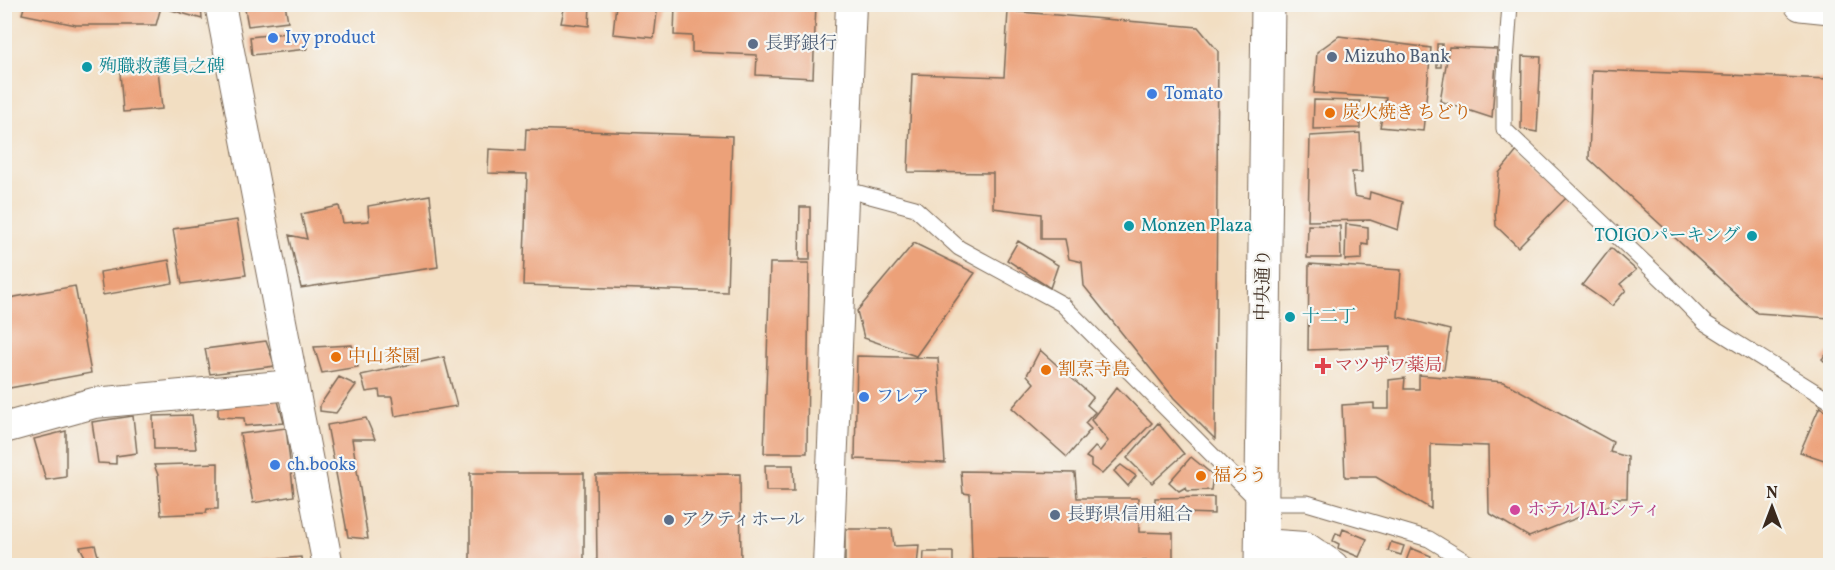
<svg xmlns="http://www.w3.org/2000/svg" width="1835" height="570" font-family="Vollkorn,'Noto Serif JP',serif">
<rect width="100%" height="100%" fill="#f6f6f2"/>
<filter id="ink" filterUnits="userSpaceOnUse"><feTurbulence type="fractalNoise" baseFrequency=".0167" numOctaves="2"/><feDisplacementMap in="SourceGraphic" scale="12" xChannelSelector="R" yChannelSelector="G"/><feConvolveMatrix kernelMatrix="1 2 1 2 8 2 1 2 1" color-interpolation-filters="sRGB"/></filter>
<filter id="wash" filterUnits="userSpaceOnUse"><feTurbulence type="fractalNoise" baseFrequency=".008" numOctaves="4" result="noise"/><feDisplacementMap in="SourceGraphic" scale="24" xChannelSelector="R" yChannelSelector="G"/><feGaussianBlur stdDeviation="1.35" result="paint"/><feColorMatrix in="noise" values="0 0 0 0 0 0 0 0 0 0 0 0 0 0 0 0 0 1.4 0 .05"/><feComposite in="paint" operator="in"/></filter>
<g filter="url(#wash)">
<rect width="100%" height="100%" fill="#f2dec2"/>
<g id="blocks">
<path fill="#eca179" d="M25,4H201L202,19L161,7L156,25H76L22,14Z
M244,4H285L288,21L248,26Z
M565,4H590L589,26L561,23Z
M616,4H658L654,38L613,34Z
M675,4H816L813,78L756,75L757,55L692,52V36L674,35Z
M1008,11L1198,27L1218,51L1215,439L1174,398L1084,286L1082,262L1069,259L1065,239H1041V214L993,208V173L908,172L912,74L1004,77Z
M305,31L307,49L252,55L250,37Z
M1339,36L1431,48L1423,131L1380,127L1386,98L1314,93L1317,52Z
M1437,44H1442L1441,67H1437Z
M1449,47L1497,49L1492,118L1440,101Z
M1522,56L1541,57L1537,132L1521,129Z
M158,69L162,109L123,112L120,72Z
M1592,70L1830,79V318L1757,313L1589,159Z
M1314,100L1360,101V128L1313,129Z
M526,129L732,136L727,292L523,285L527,174L488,173L489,149L525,151Z
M1360,133L1362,172H1352L1354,196L1369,199L1370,192L1403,202L1398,230L1370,220L1308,221L1310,136Z
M1517,151L1568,196L1518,247L1496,226L1495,213L1499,173Z
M430,195L438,267L301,288L289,235L307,239L301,214L339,206L343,223L369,221L368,206Z
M800,207H810V260H799Z
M237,220L246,275L182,284L173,229Z
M1346,224L1368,227V245L1362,244V259L1345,260Z
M1308,225L1340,226L1341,258H1307Z
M1018,241L1058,265L1050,288L1007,260Z
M914,243L975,273L916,356L864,338L857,311Z
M1611,248L1636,270L1620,284L1626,290L1612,306L1582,285Z
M169,260L173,283L103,295L100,272Z
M770,263H809L807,453H764Z
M1309,264L1401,270L1398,317L1450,330L1444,369L1389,362L1390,347L1308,350Z
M75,286L91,373L4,389V299Z
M266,341L275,366L210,374L205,349Z
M352,345L358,367L322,373L314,347Z
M1040,350L1093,397L1087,405L1095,412L1085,423L1091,429L1067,457L1012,408L1034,383L1027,375Z
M1830,351V367L1822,359Z
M857,356L938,358L945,463L855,459Z
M444,357L457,406L395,416L392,397H380L379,390L366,392L361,375Z
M1419,375L1504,382L1613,442L1610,452L1628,457L1627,498H1612L1610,505L1529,537L1489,513L1488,446L1431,444V509L1376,477H1345L1342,405L1374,403V409H1389V380L1405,378L1404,389H1419Z
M339,377L356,385L336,413L320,411V405Z
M1117,387L1152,423L1102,474L1091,466V460L1086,457L1095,447L1100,451L1108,441L1091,420Z
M277,397L284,423L245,426L244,418L218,417V402Z
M1820,406L1830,416V462L1800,452Z
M192,415L196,449H154L153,416Z
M133,416L137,453L116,456V464L98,463L92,422Z
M366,418L375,439H352L368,539L348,537L327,425Z
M1158,423L1184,454L1152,483L1127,458Z
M286,428L294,496L253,503L240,434Z
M66,431V477L46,480L34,439Z
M1191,457L1213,475L1211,490L1187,491L1186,487L1179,491L1169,482Z
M218,463V509H207L206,513L161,515L158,475L154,465Z
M765,465H793L794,491H766Z
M1121,465L1136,476L1128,486L1114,471Z
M961,471L1075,473L1077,498H1138L1139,532L1173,533V561L972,560L970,494L963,493Z
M470,473H584V566H470Z
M740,474L741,566H597L596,475Z
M1214,497V514L1155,512V498Z
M845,529H892L894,546L919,545L917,566H845Z
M1343,529L1367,539L1359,557L1338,548L1339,544L1333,541L1336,533L1341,535Z
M1391,542L1404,546L1401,555L1388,551Z
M95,545L100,563L90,566L80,547Z
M1411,548L1431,556L1428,566H1417L1406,561Z
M924,552H953V566H923Z
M301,557L302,566H254L253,561Z"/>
</g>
</g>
<g filter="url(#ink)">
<use href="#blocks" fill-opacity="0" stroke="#7b6957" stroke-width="1.5"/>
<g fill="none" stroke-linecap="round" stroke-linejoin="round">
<g stroke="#7b6957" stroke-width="17">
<path id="service" d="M1510,4L1504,89V129L1664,281L1705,323L1830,401
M844,189L915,208L959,248L1062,304L1260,503H1307L1429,539L1473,566"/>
</g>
<g stroke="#7b6957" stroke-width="32">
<path id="minor" d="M220,4L328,566
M4,428L94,403L292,385
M1261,544L1305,547L1333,566
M828,566L851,4"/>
</g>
<g stroke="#7b6957" stroke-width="35">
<path id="tertiary" d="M1261,566L1268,4"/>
</g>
<g stroke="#7b6957" stroke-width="35">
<path id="trunk" d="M1801,4L1830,7"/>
</g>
<use href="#service" stroke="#fff" stroke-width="15"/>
<use href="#minor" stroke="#fff" stroke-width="30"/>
<use href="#tertiary" stroke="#fff" stroke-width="33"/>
<use href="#trunk" stroke="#fff" stroke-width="33"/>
</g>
</g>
<g fill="#3f7fe0" stroke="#f6f6f2" stroke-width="2">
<circle cx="273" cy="38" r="6"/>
<circle cx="1152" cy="94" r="6"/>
<circle cx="864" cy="397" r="6"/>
<circle cx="275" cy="465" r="6"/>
</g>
<g fill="#5c6f8a" stroke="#f6f6f2" stroke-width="2">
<circle cx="753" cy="44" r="6"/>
<circle cx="1332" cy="57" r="6"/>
<circle cx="1055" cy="515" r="6"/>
<circle cx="669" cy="520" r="6"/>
</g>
<g fill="#0f9aa8" stroke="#f6f6f2" stroke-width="2">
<circle cx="87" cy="67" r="6"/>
<circle cx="1129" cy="226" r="6"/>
<circle cx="1752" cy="236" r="6"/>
<circle cx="1290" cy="317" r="6"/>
</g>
<g fill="#e8710a" stroke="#f6f6f2" stroke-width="2">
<circle cx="1330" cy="113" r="6"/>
<circle cx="336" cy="357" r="6"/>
<circle cx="1046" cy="370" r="6"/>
<circle cx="1201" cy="476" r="6"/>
</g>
<path fill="#e0444e" stroke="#f6f6f2" stroke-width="2" d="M1320 357h6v6h6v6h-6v6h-6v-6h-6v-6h6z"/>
<circle fill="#d1479c" stroke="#f6f6f2" stroke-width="2" cx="1515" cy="510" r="6"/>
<g text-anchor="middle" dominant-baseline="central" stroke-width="4.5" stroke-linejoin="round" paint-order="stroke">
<g font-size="18" fill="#366cbe" stroke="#f6f6f2" text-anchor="start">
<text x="285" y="38">Ivy product</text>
<text x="1164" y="94">Tomato</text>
<text x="876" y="397">フレア</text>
<text x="287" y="465">ch.books</text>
</g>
<g font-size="18" fill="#4e5e75" stroke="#f6f6f2" text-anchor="start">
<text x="765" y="44">長野銀行</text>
<text x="1344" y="57">Mizuho Bank</text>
<text x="1067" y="515">長野県信用組合</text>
<text x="681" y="520">アクティホール</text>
</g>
<g font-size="18" fill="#0d838f" stroke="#f6f6f2" text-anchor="start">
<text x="99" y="67">殉職救護員之碑</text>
<text x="1141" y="226">Monzen Plaza</text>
<text x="1740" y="236" text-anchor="end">TOIGOパーキング</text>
<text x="1302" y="317">十二丁</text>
</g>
<g font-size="18" fill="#c56008" stroke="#f6f6f2" text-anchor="start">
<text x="1342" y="113">炭火焼き ちどり</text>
<text x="348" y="357">中山茶園</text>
<text x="1058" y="370">割烹寺島</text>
<text x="1213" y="476">福ろう</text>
</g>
<g font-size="18" fill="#3b2a1e" stroke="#f6f6f2">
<text transform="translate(1264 285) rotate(-89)">中央通り</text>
</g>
<g font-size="18" fill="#be3a42" stroke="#f6f6f2" text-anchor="start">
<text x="1335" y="366">マツザワ薬局</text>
</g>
<g font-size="18" fill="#b23c85" stroke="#f6f6f2" text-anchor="start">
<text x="1527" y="510">ホテルJALシティ</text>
</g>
</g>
<rect width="1835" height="570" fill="none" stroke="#f6f6f2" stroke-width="24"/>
<g transform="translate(1772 507)" stroke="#f6f6f2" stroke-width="4.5" paint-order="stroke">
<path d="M0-4.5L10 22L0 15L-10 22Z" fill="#3b2a1e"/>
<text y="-9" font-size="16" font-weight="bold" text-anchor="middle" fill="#3b2a1e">N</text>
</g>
</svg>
